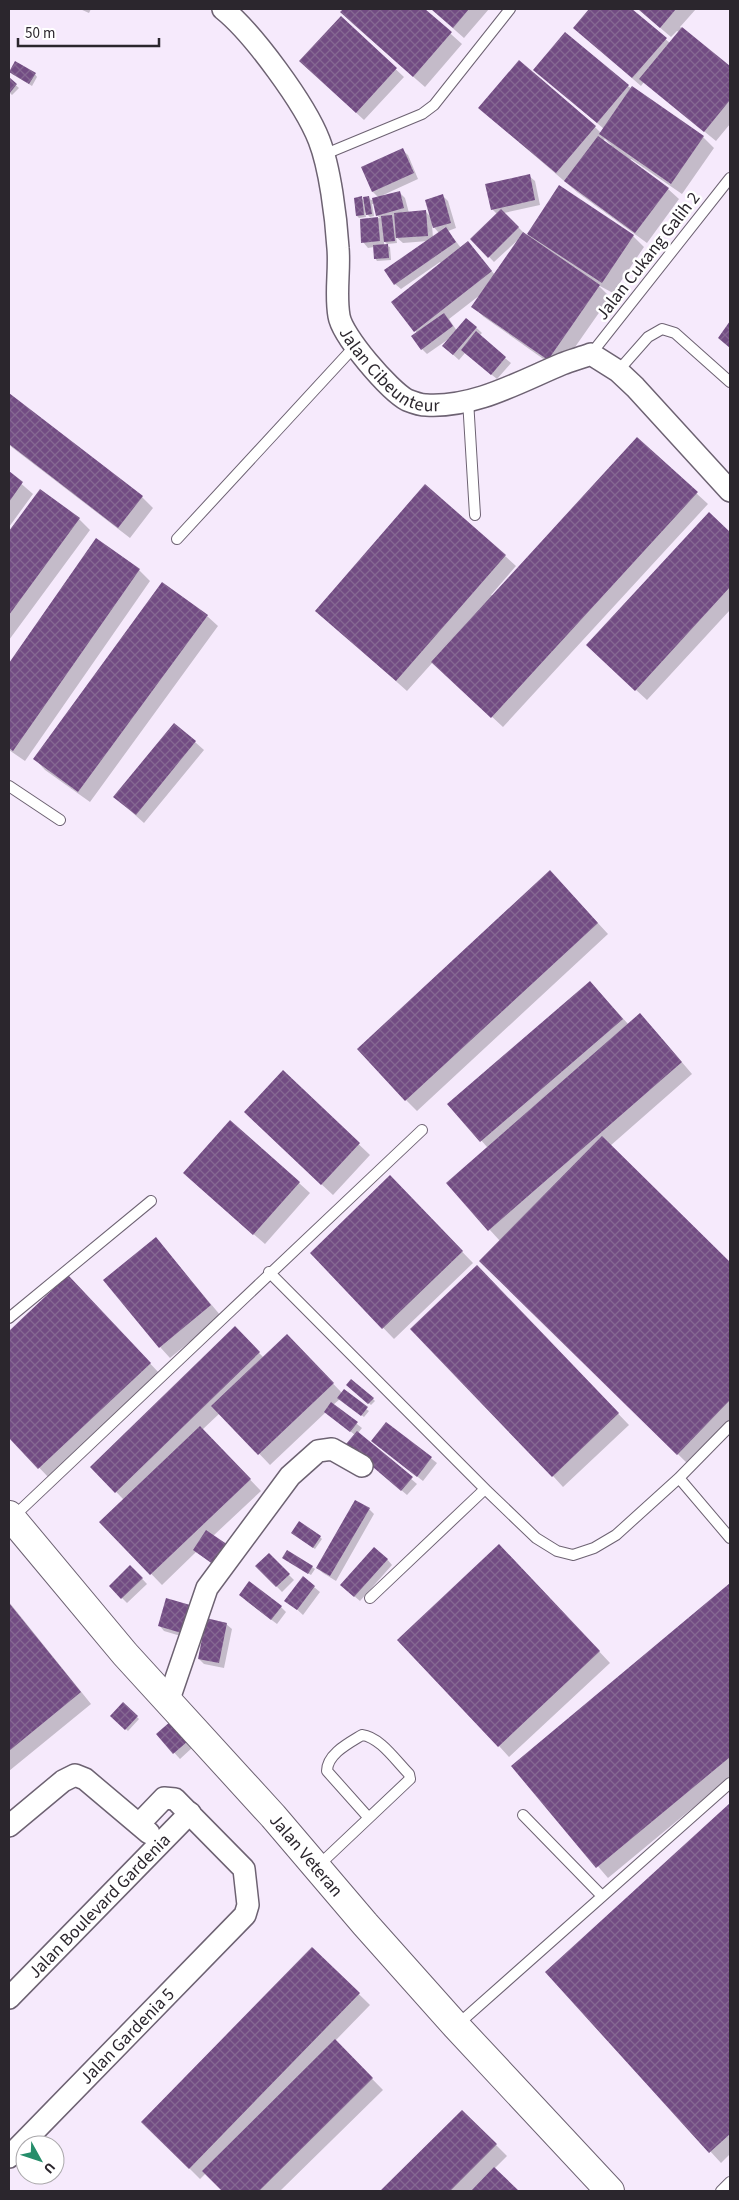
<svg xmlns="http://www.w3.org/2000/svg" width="739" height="2200" font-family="'Source Sans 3',sans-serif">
<defs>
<pattern id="building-cross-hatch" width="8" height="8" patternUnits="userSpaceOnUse" patternTransform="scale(1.25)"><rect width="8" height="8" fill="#724c83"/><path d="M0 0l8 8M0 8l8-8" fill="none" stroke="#856892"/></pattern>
</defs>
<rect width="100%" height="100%" fill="#f6eafc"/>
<path fill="#0003" fill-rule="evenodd" d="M80,9H91L89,13Z
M345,9H423L462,44L425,87L352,23L342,12Z
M431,9H489L464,38Z
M591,9H630L670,43L679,32L677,31L671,37L638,9H696L680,27L730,67V124L716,141L644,82L641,86L574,28Z
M341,18L404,77L364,120L309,69Z
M535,70L628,86L703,137L714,148L682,194L631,159L630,161L668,189L679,199L647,243L577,192L491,118L595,127L601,133L604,129ZM605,139L611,145L610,146L603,141Z
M12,74H35L37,77L32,86Z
M9,79L19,88L12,95L9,92Z
M402,150L408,155L418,179L381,196L400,193L405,198L409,213L425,211L431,217L443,196L448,201L456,228L448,231L461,248L468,243L495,275L521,237L494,262L472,239L497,214L492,209L529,176L535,181L540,205L504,213L527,236L560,187L633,236L644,247L613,293L598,285L610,297L559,370L484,317L473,307L480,295L449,319L457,331L467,319L482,333L479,336L511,363L497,379L465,353L459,360L449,351L450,338L427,354L422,349L417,333L392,302L441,264L440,262L401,289L395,284L428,241L403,243L396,237L397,243L387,244L384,241V245L390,247L391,260L377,261L375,258L374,247L368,248L363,242L361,220L380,218L377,215L374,204H372L374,216L370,217L365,212L366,217L359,218L357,216L361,198L365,202L369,198L371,200L379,198L373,192L363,168ZM432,225L439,233L433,238Z
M9,394L142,497L153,508L130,538L9,445Z
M637,439L708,504L503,727L433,662L407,691L328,621L505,556L516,566L491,595L493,596Z
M9,473L33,494L9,527Z
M40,491L79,519L90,530L9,640V533Z
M709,514L730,534V610L647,700L599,656Z
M96,540L139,570L150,581L25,761L9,750V666Z
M207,616L218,626L90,802L45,770L35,759Z
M195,742L204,750L144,823L115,797Z
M561,883L608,934L417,1111L406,1100Z
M590,982L629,1025L651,1026L692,1074L610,1146L730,1264V1422L689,1465L481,1261L500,1241L447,1183L488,1148L449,1104Z
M283,1072L370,1155L333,1195L256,1123Z
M390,1177L473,1263L394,1339L311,1253Z
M299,1183L310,1193L265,1244L196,1184Z
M156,1239L221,1316L170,1358L160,1347Z
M68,1277L161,1375L50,1479L9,1436V1333Z
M488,1278L629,1425L563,1487L553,1476Z
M235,1328L264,1358L298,1347L342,1393L369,1411L364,1417L340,1399L333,1405L362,1428L358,1433L417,1484L407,1495L353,1449L355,1435L326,1412L270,1465L220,1413L202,1430L261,1491L213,1536L223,1571L196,1552L162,1585L101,1522L124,1500L92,1467Z
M350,1387L373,1399L375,1401L371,1405Z
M386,1423L437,1463L423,1481L378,1446Z
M369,1509L374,1514L336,1581L323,1573L317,1568Z
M295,1535L320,1537L322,1539L315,1549Z
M269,1555L294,1580L282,1592L257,1566Z
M510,1556L610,1663L509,1757L499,1746Z
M387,1559L392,1565L360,1601L347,1590Z
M286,1560L312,1567L315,1569L311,1575Z
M130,1566L147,1584L127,1603L110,1586Z
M303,1578L320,1592L303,1615L290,1603Z
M730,1585V1777L608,1878L512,1766Z
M167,1600L194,1640L164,1631L159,1625Z
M245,1600L281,1607L286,1612L277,1624Z
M9,1602L91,1704L9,1771Z
M226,1624L232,1629L224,1668L204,1664L199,1659Z
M123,1704L139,1719L128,1731L112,1716Z
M171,1723L193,1747L180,1759L158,1735Z
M730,1805V2154L721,2163L547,1973Z
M312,1948L370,2005L335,2041L383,2090L280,2191H223L206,2173L200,2179L143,2122Z
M462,2111L507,2156L494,2169L517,2191H382Z"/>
<path fill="url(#building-cross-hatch)" d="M343,9H425L452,32L413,77L340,12Z
M431,9H469L453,28Z
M589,9H632L667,38L632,78L573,28Z
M638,9H676L660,28Z
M341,16L397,68L356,113L299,61Z
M682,27L730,66V100L704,132L639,79Z
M565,32L629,85L597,123L533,70Z
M519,60L596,126L556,173L478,108Z
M15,61L36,73L29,84L9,72Z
M9,77L17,84L9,94Z
M632,86L704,136L671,184L599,134Z
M598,136L669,188L635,233L564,181Z
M403,148L414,173L372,192L361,167Z
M530,174L535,200L491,210L485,184Z
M559,185L634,235L602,283L527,234Z
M400,191L404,208L376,216L372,198Z
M443,194L451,223L433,228L425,200Z
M362,196L364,215L356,216L354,198Z
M369,196L372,214L366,215L363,197Z
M501,209L519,227L488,258L470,239Z
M426,210L428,236L396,238L394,213Z
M392,215L395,241L384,242L381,216Z
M378,217L380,241L361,243L360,219Z
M446,227L456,242L394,285L384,270Z
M523,232L600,285L548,360L471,307Z
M468,241L492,271L414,332L391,302Z
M388,244L389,258L374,259L373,245Z
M444,313L453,326L421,350L411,336Z
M466,318L477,327L453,355L442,346Z
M730,321V348L718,338Z
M476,331L506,357L491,375L461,350Z
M9,393L143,496L118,528L9,444Z
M637,437L698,492L491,718L431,662Z
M9,471L23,482L9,502Z
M425,484L506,555L396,681L315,611Z
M40,489L80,518L9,615V531Z
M709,512L730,532V587L635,691L586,645Z
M96,538L140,569L13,751L9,748V663Z
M162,582L208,615L78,792L33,759Z
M174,723L196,741L136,815L113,797Z
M550,870L598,923L405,1101L357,1049Z
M590,981L623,1019L480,1142L447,1104Z
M640,1013L682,1062L488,1231L446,1183Z
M283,1070L360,1143L321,1185L244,1112Z
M230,1120L300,1182L253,1235L183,1173Z
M602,1136L730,1262V1400L677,1455L479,1261Z
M390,1175L463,1251L382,1329L310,1253Z
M156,1237L211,1305L159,1348L103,1280Z
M477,1265L619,1413L552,1477L410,1329Z
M68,1275L151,1363L38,1469L9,1438V1331Z
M235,1326L260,1352L115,1493L90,1467Z
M287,1334L334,1383L258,1455L211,1406Z
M351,1379L374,1398L368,1404L346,1385Z
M344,1389L368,1407L361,1416L337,1398Z
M331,1402L358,1422L350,1432L324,1412Z
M386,1422L432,1457L417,1477L371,1441Z
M200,1426L251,1479L150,1575L99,1522Z
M357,1431L413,1477L401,1491L346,1444Z
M355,1500L370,1508L330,1576L316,1568Z
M299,1521L321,1536L313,1548L291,1533Z
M206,1530L231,1547L217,1567L193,1550Z
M499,1544L600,1651L498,1747L397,1640Z
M374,1547L388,1559L354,1597L340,1585Z
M287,1550L313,1566L308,1574L282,1558Z
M269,1553L290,1574L276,1587L255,1566Z
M130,1565L143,1578L121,1599L109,1586Z
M303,1576L315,1586L297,1610L284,1601Z
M249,1581L282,1606L271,1620L239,1595Z
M730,1583V1757L596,1868L511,1766Z
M166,1598L197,1607L188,1635L158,1626Z
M9,1603L81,1692L9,1751Z
M206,1618L227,1623L219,1663L198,1659Z
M123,1702L138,1716L125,1730L110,1716Z
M171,1721L188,1741L173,1754L156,1734Z
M730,1803V2134L709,2153L545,1972Z
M312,1947L360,1993L189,2169L141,2122Z
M335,2039L373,2078L259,2191H222L202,2171Z
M462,2110L497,2144L450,2191H380Z
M494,2167L519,2191H471Z"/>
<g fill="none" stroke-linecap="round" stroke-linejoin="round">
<g stroke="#6d6272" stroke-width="12">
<path id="service" d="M323,155L422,114L434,105L510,9
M591,354L730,178
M618,371L648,337L662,329L675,333L730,382
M468,400L475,515
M177,539L355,346
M9,786L60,820
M269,1272L485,1489L536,1538L557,1551L573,1555L594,1548L616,1535L679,1478L730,1426
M9,1318L151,1201
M679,1478L730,1538
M12,1518L422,1130
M370,1598L485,1489
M523,1815L602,1896
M318,1866L410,1779L409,1774C396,1761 380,1737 362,1735C349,1743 327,1754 327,1771L368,1817
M456,2026L730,1783
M721,2191L730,2182"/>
</g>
<g stroke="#6d6272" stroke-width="24">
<g id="minor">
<path id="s1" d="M223,9C253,33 305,104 319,140C330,168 336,217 338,248C340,270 335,293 339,316C342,336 389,390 407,400C412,402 420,405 426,405C474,408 519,382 562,364C571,360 581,358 591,354L618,371L635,387L730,491"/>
<path d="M168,1702L207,1588L290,1476L318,1451L332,1449L362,1466"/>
<path d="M9,1826L63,1781L75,1775L85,1779L149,1833"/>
<path id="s2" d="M9,1998L190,1813"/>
<path id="s3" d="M9,2157L245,1915L248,1905L244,1869L175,1799L164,1798L139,1824"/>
</g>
</g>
<g stroke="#6d6272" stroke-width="30">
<g id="secondary">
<path id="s4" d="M9,1515L125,1654L273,1816L365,1924L456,2026L610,2191"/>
</g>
</g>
<use href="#service" stroke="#fff" stroke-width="10"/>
<use href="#minor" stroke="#fff" stroke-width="21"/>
<use href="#secondary" stroke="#fff" stroke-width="28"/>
</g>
<g text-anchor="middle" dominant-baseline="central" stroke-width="5" stroke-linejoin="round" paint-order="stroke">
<g font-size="18" fill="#2b262d" stroke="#fff">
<text transform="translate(648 256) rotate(-52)">Jalan Cukang Galih 2</text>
<text stroke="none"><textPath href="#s1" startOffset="420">Jalan Cibeunteur</textPath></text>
<text stroke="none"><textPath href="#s4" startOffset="452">Jalan Veteran</textPath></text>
<text stroke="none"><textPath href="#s2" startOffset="129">Jalan Boulevard Gardenia</textPath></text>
<text stroke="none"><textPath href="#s3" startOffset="169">Jalan Gardenia 5</textPath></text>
</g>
</g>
<rect width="739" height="2200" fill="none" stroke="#2b262d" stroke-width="20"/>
<g transform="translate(40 2160) rotate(130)"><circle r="24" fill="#ffffff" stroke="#aaa8ab"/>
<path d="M0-4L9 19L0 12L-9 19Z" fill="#268d6a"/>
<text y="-8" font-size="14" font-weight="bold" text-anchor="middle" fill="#2b262d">U</text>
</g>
<path d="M18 38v8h141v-8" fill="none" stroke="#2b262d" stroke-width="2.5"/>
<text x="25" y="38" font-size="15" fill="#2b262d" stroke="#ffffff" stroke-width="4" paint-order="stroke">50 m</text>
</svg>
